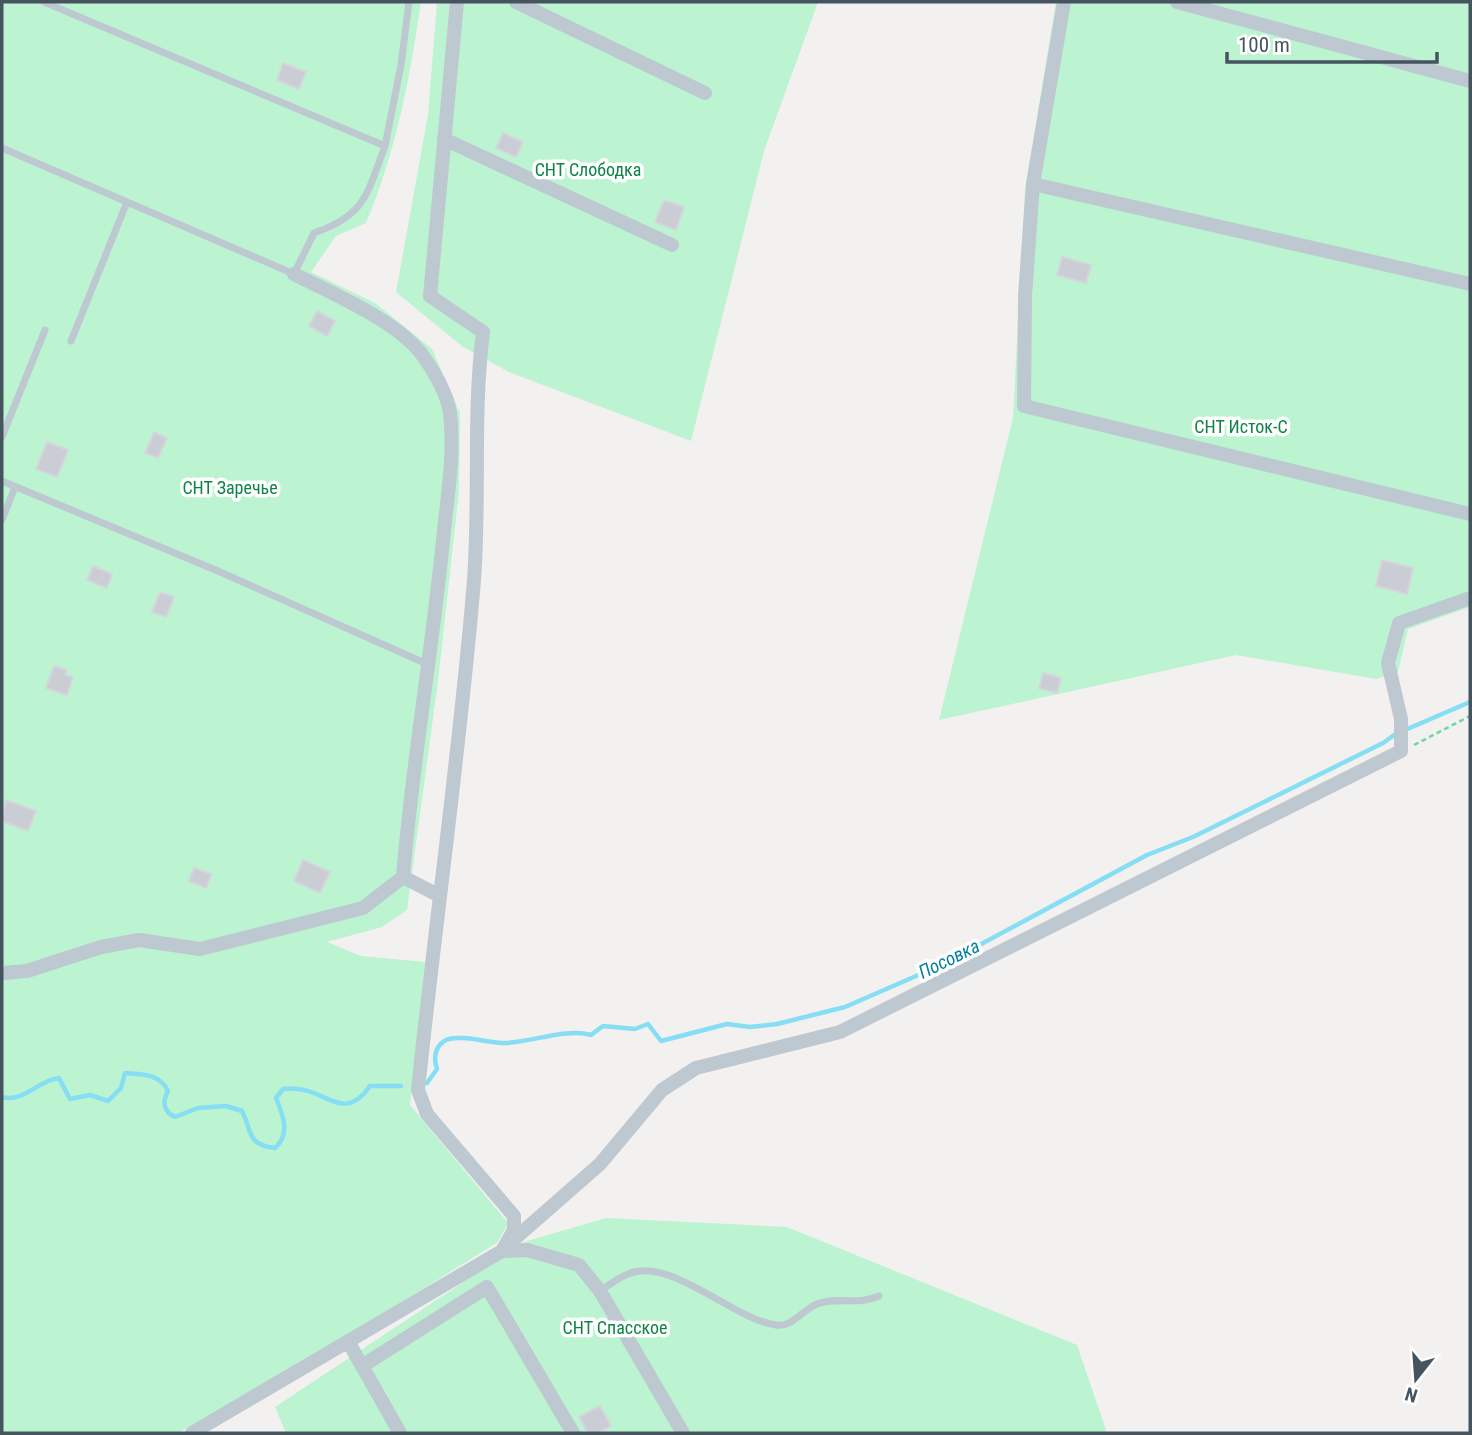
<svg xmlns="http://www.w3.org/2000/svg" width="1472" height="1435" font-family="'Roboto Condensed',sans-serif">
<rect width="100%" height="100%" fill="#f3f0f0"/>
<path fill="#bcf3d1" d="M2,2H421C410,78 396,152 366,223L336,236L311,272L375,303L432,349L460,413L459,491L438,681L407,910L382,927L327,942L361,956L425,962L410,1105L508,1223L498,1242L346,1337L178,1433H2Z
M437,2H818L764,151L691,441L509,372L463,347L396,292L428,115Z
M1056,2H1470V607L1408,629L1398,672L1376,679L1236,655L939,720L1013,418L1025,190Z
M606,1218L787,1227L1077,1345L1107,1433H286L275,1407L524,1242Z"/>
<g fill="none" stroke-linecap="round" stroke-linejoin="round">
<path stroke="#85def4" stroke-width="4.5" d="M1405,730L1470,702
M427,1083L437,1069C433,1058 435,1046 446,1040C459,1034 489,1043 505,1043C532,1042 567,1028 591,1035L603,1026L635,1029L648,1024L661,1041L727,1024L750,1027L777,1024L845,1007L946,963L1147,855L1193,837L1383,743L1397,733
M2,1097C24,1103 38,1080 59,1078L70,1099L90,1095L108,1101L121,1088L125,1073C143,1074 160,1074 168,1091C162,1102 163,1111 175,1117L198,1108L226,1106L242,1111C252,1130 246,1145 275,1148C291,1134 283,1115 276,1098L283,1089C325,1083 341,1127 370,1086H401"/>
</g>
<path fill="#cacdd3" stroke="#d4d6dc" stroke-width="2" d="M283,63L306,72L299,89L277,80Z
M503,133L523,142L516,157L496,148Z
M664,200L684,207L676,230L655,222Z
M1062,257L1091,265L1086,283L1057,275Z
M317,311L335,321L327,336L309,326Z
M154,432L167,438L158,458L145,453Z
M47,442L68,450L57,477L36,469Z
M1382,560L1413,568L1407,594L1376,586Z
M93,566L112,574L107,588L87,580Z
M160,592L174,597L166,617L152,612Z
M54,666L67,670L65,675L73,677L67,695L46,688Z
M1043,673L1061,678L1057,693L1039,688Z
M6,800L36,811L28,831L2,821Z
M303,860L330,872L320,893L294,881Z
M194,868L212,874L206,888L189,881Z
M600,1406L611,1426L598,1433H588L579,1417Z"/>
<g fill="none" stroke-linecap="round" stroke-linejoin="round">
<path stroke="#70d5a3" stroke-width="2.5" stroke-dasharray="5 3.5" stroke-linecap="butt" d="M1414,745L1470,716"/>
<path stroke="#bdc8d1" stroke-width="7" d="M385,146L401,65L409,2
M2,148L294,274L314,233C366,215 367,194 385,146L44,2
M71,341L127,202
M2,437L45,330
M2,481L218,571L427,664
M2,520L15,487
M600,1291C609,1285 618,1278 628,1274C671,1256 732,1319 776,1325C792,1328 802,1310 817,1304C838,1296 857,1306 879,1296"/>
<path stroke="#bdc8d1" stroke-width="14" d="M516,2L705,93
M1064,2L1033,184L1025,296L1024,406L1470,514
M1177,2L1470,81
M444,139L672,245
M1033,184L1470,284
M294,274C333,294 398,321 423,356C435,373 447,393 450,413C455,454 447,499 443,540C432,653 412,764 403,877L438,895
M2,973L27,971L101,947L139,940L200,949L363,908L403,877
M511,1242L600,1164L662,1090L696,1068L840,1032L1401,751V719L1388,663L1399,623L1470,598
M502,1251L527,1250L579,1265L600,1291L683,1433
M349,1343L400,1433
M362,1366L487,1287L573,1433
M192,1433L502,1251L514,1230V1216L427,1114L418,1090C435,924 459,758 473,592C481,506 472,418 483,332L430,296L457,2"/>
</g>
<g text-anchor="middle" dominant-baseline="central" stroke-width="7" stroke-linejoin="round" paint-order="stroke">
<g font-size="18" fill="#0f8348" stroke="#fff">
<text x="588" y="169">СНТ Слободка</text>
<text x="1241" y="426">СНТ Исток-С</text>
<text x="230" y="487">СНТ Заречье</text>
<text x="615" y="1327">СНТ Спасское</text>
</g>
<g font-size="19" font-style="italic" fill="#0380a0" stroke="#fff">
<text transform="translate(949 959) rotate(-26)">Посовка</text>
</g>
</g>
<rect width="1472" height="1435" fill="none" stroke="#465460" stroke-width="7"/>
<g transform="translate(1416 1379) rotate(197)" stroke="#ffffff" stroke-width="5" paint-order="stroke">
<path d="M0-5L12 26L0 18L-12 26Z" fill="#465460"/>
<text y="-10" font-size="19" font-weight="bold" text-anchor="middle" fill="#465460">N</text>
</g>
<path d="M1227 52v10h210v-10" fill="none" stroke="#465460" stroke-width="3.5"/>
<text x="1238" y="52" font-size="21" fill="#465460" stroke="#ffffff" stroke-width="5" paint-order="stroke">100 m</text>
</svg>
